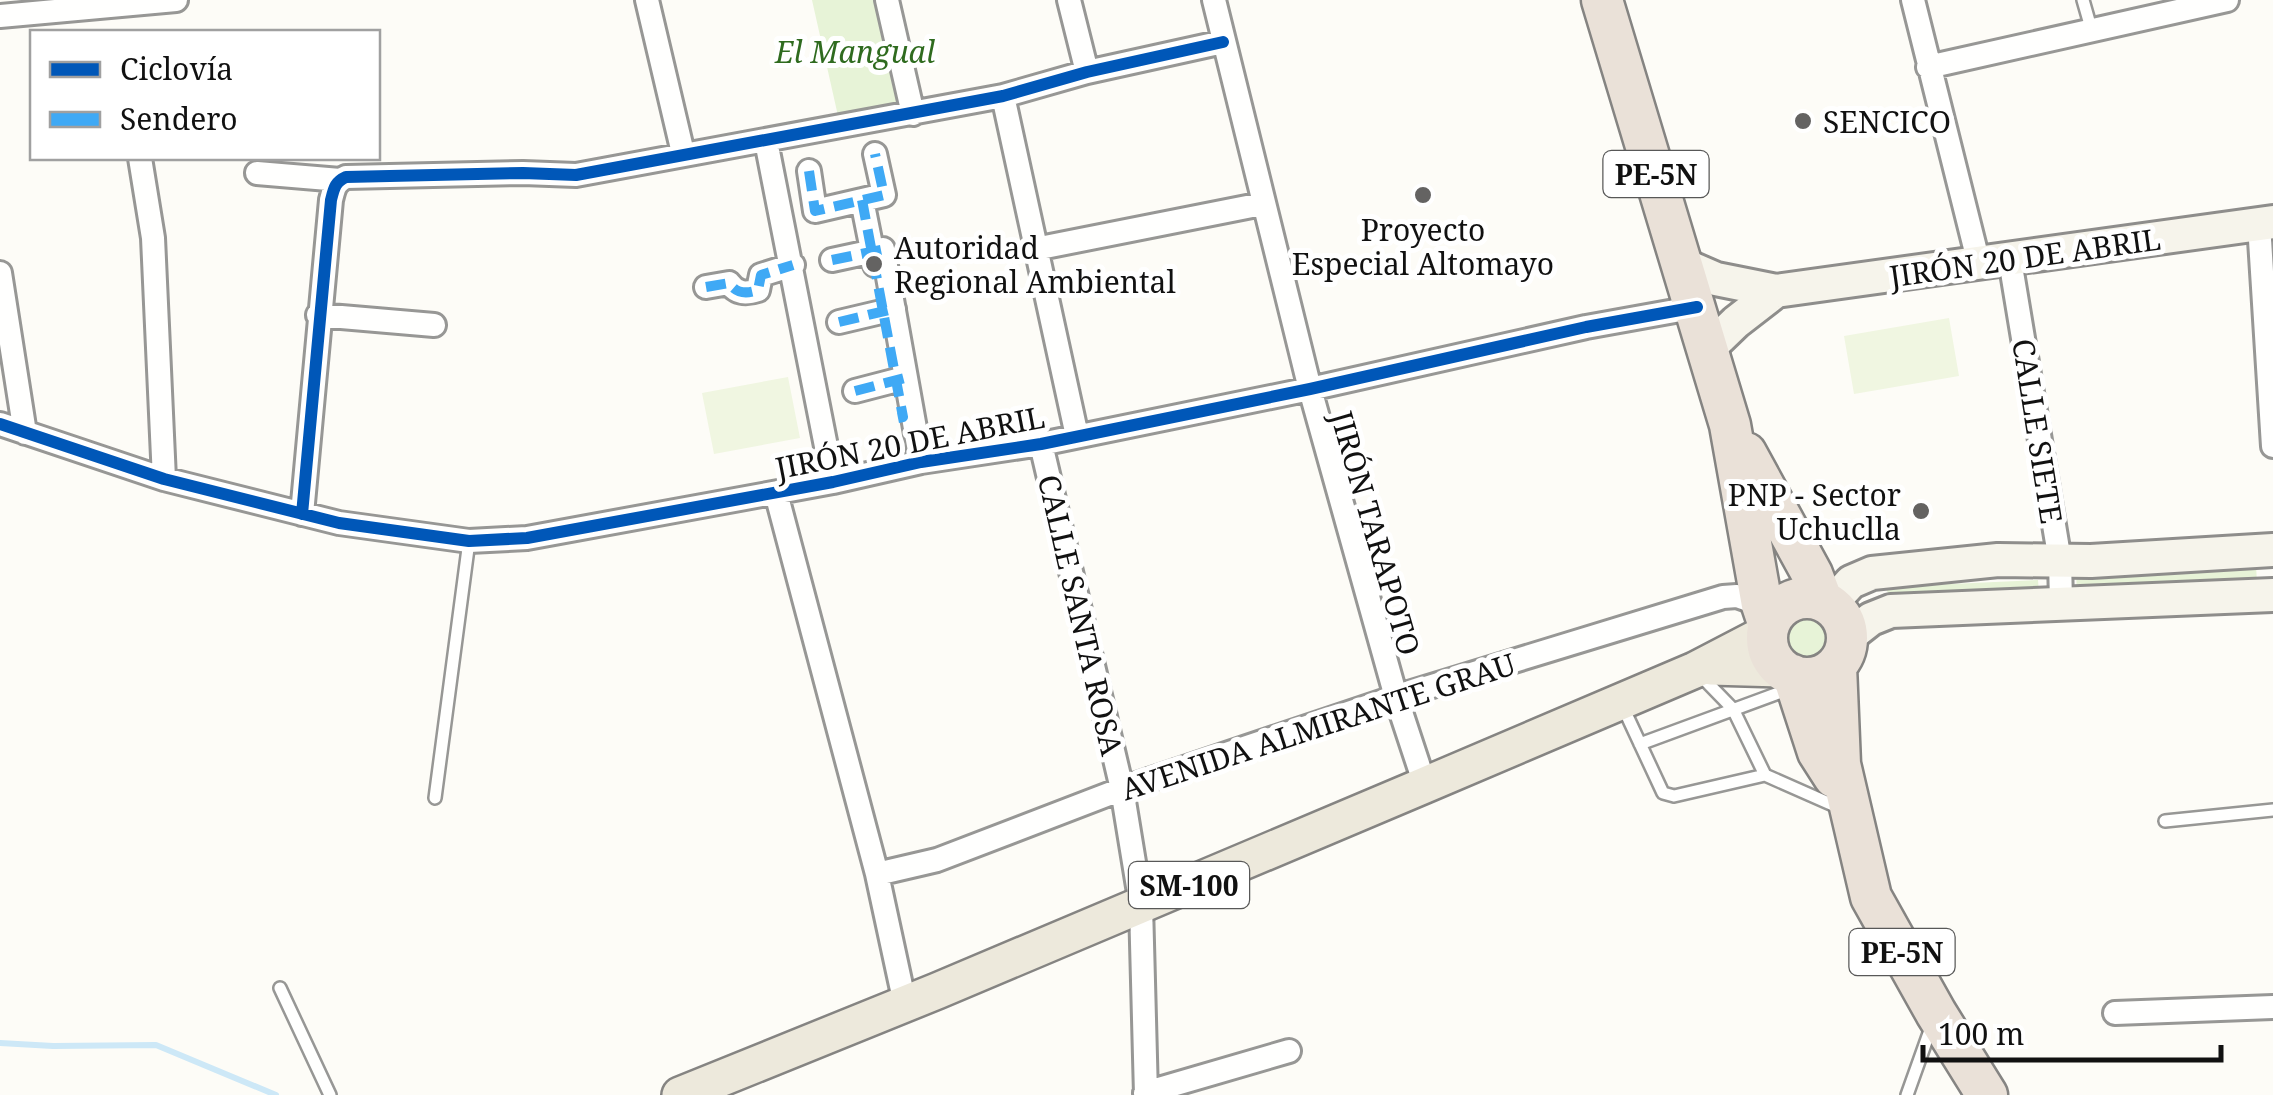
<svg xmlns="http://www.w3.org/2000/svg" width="2273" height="1095" font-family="'Noto Serif',serif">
<rect width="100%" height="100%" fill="#fdfcf7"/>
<path fill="#e7f3d7" d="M812,0H875L899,103L838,116Z
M2256,564L2257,584L2077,593L2076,572Z
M2038,580L2039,593L1892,598L1884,587Z
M1779 634a29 29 0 1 1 58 0a29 29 0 1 1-58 0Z"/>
<path fill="#f0f6e1" d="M1949,318L1959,376L1854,394L1844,336Z
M788,377L800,438L714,454L702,393Z"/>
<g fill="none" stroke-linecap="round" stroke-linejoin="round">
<path stroke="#cde8f7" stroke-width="6" d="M0,1043L53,1046L156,1045L276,1095"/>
<g stroke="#979795" stroke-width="16">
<path id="lane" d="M2083,0L2091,28
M1698,673L1733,709L1765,775
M1622,705L1663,793L1674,796L1765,775L1842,809
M1640,744L1792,688
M435,798L469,541
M2165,821L2273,810
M280,988L330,1095
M1907,1095L1933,1022"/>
</g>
<g stroke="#979795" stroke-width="28">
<path id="street" d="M647,0L683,153
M887,0L913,114
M1069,0L1087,72
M1214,0L1310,389L1396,697L1425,785
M1913,0L1979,264
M0,16L176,0
M1928,67L2227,0
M1003,96L1077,436
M766,141L833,482
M140,158L153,238L164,479
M809,171L815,211L884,195L875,154
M257,173L340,180
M862,200L875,265
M2259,224L2273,446
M1035,249L1262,204
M832,260L883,249L921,462
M2010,260L2060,561L2061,602
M0,273L25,433
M706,287L729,283C737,294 746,294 758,290L761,275L793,265
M318,315L434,325
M839,322L894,309
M855,391L905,378
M0,424L164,479L339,523L469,541L527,538L833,482L921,462L1041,444L1310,389L1586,327L1697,307
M1041,444L1122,789L1141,905L1146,1095
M776,493L877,874L905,1004
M302,514L331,200C334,188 335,182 346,177L523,173L576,175L1003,96L1087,72L1223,42
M877,874L937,860L1122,789L1396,697L1723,597L1737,596L1762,605
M2115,1013L2273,1007
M1145,1093L1289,1051"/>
</g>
<g stroke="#8e8d8b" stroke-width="38">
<path id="secondary" d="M1684,265L1716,279L1776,291L2273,222
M1709,348L1736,322L1776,291
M1830,605L1851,582L1872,573L1998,560L2091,561L2273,550
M1848,637L1871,619L1891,611L2273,595"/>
</g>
<g stroke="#858482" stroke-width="40">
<path id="primary" d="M1711,667L1782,669
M680,1095L937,991L1425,785L1695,670L1768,632"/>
</g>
<g stroke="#858482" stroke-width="45">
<path id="highway" d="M1602,0L1730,425L1762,605L1769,626
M1746,453L1812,574L1822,600
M1767 638a40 40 0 1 1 80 0a40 40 0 1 1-80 0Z
M1836,666L1840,764L1871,897L1936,1013L1987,1095
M1793,675L1818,752L1834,777"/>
</g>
<use href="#lane" stroke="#fffffe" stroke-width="11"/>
<use href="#street" stroke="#fffffe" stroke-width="22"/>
<use href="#secondary" stroke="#f6f4eb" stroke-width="32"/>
<use href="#primary" stroke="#ede9dc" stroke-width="35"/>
<use href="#highway" stroke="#eae1d8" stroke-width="40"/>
<path stroke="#3fa9f5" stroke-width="10" stroke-dasharray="20 10" stroke-linecap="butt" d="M809,171L815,211L884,195L875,154
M862,200L903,417L898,418
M832,260L881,250
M706,287L729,283C737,294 746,294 758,290L761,275L793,265
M839,322L893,309
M855,391L905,378"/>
<g stroke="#fff" stroke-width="19">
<path id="cycleway" d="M0,424L164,479L339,523L469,541L527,538L833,482L921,462L1041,444L1310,389L1586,327L1697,307
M302,514L331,200C334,188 335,182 346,177L523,173L576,175L1003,96L1087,72L1223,42"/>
</g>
<use href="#cycleway" stroke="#0057b8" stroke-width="12"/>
</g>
<g fill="#646362" stroke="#fff" stroke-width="4">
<circle cx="1803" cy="121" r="10"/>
<circle cx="1423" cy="195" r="10"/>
<circle cx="874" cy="264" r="10"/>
<circle cx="1921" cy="511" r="10"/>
</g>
<g text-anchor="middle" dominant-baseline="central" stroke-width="10" stroke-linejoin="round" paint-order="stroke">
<g fill="#fff" stroke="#585858" stroke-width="2.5">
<rect x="1603.5" y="151" width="105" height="46" rx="8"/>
<rect x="1129" y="862" width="120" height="46" rx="8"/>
<rect x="1849.5" y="929" width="105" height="46" rx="8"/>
</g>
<g font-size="28" font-weight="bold" fill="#111">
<text x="1656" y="174">PE-5N</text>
<text x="1189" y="885">SM-100</text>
<text x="1902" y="952">PE-5N</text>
</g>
<g font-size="30" font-style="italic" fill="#2f6b1f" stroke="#fff">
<text x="855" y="51">El Mangual</text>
</g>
<g font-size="30" fill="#111" stroke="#fff" text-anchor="start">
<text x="1823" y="121">SENCICO</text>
<text x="1423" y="229" text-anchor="middle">Proyecto<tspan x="1423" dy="34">Especial Altomayo</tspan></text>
<text x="894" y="247">Autoridad<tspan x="894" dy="34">Regional Ambiental</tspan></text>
<text x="1901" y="494" text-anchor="end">PNP - Sector<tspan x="1901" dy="34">Uchuclla</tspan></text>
</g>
<g font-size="30" fill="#111" stroke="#fff">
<text transform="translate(2025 257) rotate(-8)">JIRÓN 20 DE ABRIL</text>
<text transform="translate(2038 431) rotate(81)">CALLE SIETE</text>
<text transform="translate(910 442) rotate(-11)">JIRÓN 20 DE ABRIL</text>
<text transform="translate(1376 533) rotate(74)">JIRÓN TARAPOTO</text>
<text transform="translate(1081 615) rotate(77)">CALLE SANTA ROSA</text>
<text transform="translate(1318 726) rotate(-18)">AVENIDA ALMIRANTE GRAU</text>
</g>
</g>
<rect x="30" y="30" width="350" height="130" fill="#ffffff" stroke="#a0a0a0" stroke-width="2.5"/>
<rect x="50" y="62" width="50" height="15" fill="#0057b8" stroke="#a0a0a0" stroke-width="2.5"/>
<text x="120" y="80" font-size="30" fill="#111111">Ciclovía</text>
<rect x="50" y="112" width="50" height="15" fill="#3fa9f5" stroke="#a0a0a0" stroke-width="2.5"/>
<text x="120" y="130" font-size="30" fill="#111111">Sendero</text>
<path d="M1923 1045v15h298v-15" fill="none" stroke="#111111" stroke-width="5"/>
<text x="1938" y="1045" font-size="30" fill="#111111" stroke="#ffffff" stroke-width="8" paint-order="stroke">100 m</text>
</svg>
